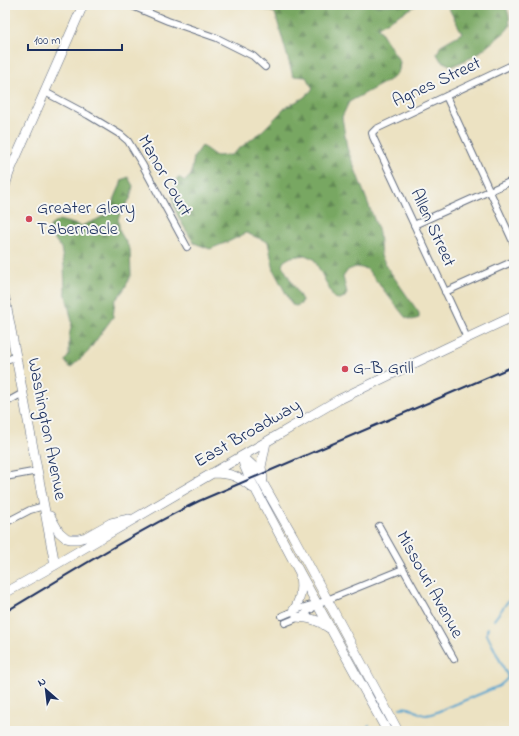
<svg xmlns="http://www.w3.org/2000/svg" width="519" height="736" font-family="'Indie Flower',sans-serif">
<defs>
<pattern id="forest-firs" width="22" height="20" patternUnits="userSpaceOnUse"><rect width="22" height="20" fill="#78a762"/><path d="M5 1l3.5 6h-7zM16 11l3.5 6h-7z" fill="#628854"/></pattern>
</defs>
<rect width="100%" height="100%" fill="#f6f6f2"/>
<filter id="ink" filterUnits="userSpaceOnUse"><feTurbulence type="fractalNoise" baseFrequency=".025" numOctaves="2"/><feDisplacementMap in="SourceGraphic" scale="8" xChannelSelector="R" yChannelSelector="G"/><feConvolveMatrix kernelMatrix="1 2 1 2 8 2 1 2 1" color-interpolation-filters="sRGB"/></filter>
<filter id="wash" filterUnits="userSpaceOnUse"><feTurbulence type="fractalNoise" baseFrequency=".012" numOctaves="4" result="noise"/><feDisplacementMap in="SourceGraphic" scale="16" xChannelSelector="R" yChannelSelector="G"/><feGaussianBlur stdDeviation="0.9" result="paint"/><feColorMatrix in="noise" values="0 0 0 0 0 0 0 0 0 0 0 0 0 0 0 0 0 1.4 0 .05"/><feComposite in="paint" operator="in"/></filter>
<g filter="url(#wash)">
<rect width="100%" height="100%" fill="#ece2c2"/>
<path fill="url(#forest-firs)" stroke="#4a6b60" d="M252,5H417L378,27L400,62L399,70L394,77L384,83L349,102L342,117L347,148L379,232L381,256L389,270L419,313V318L412,320L405,317L367,269L356,267L348,270L343,277L347,293L345,297L339,299L334,298L314,259L305,255L291,257L284,261L282,265L302,300L301,304L296,306L292,305L274,271L268,242L246,233L230,241L210,249L194,243C181,221 164,202 178,177L185,181L191,175L194,157L202,146L216,156L231,155L262,131L286,107L303,98L313,89L306,77L293,76L275,13Z
M447,5H506L509,16L510,26L505,32L475,56L452,66L441,61L437,54L441,45L462,33Z
M128,177L133,186L130,199L121,211L118,219L120,232L130,249L131,275L125,288L115,301L113,317L97,339L88,352L70,368L65,361L69,355V337L72,322L65,291L64,266L61,248L51,234L50,226L59,220L81,226L96,220L105,215L114,200L120,186L122,180Z"/>
<g fill="none" stroke-linecap="round" stroke-linejoin="round">
<path stroke="#56a4cf" stroke-width="2" d="M494,620L514,593
M400,708C413,705 417,715 426,715C428,715 430,714 432,714L499,686L505,681L508,677L487,634V630L488,628
M365,731L369,725"/>
</g>
</g>
<g filter="url(#ink)">
<g fill="none" stroke-linecap="round" stroke-linejoin="round">
<g stroke="#646e81" stroke-width="8">
<path id="minor" d="M130,5L168,21L217,38L253,56L265,67
M45,92L88,115L121,135L128,141L142,164L187,247
M446,96L514,244
M414,225L514,180
M445,292L514,261
M467,338L373,137L372,133L376,129L514,64
M5,360L16,357
M5,403L23,393
M5,477L38,471
M5,523L30,510L44,506
M379,526L454,659
M282,616C293,611 304,606 317,604L403,569
M285,623C297,618 308,614 317,604"/>
</g>
<g stroke="#646e81" stroke-width="10">
<path id="secondary" d="M5,186L9,173C34,117 58,61 83,5
M5,298L55,565
M242,456L253,466L293,536L398,731
M242,456L244,465L250,479L300,573L387,731
M212,473C231,473 238,476 253,488
M263,479L261,467L266,442
M50,516L59,532L66,538L70,539H78L86,537L111,523L129,519
M5,593L55,565L338,400L446,348L514,316
M293,611C301,601 302,589 300,576
M297,617C310,618 319,620 329,628"/>
</g>
<use href="#minor" stroke="#fff" stroke-width="6"/>
<use href="#secondary" stroke="#fff" stroke-width="9"/>
<path stroke="#1b2f5e" stroke-width="2" d="M5,612C69,574 132,534 199,501L514,366"/>
</g>
</g>
<g fill="#d1495b" stroke="#f6f6f2" stroke-width="1.5">
<circle cx="29" cy="219" r="4"/>
<circle cx="345" cy="369" r="4"/>
</g>
<g text-anchor="middle" dominant-baseline="central" stroke-width="4" stroke-linejoin="round" paint-order="stroke">
<g font-size="18" fill="#1b2f5e" stroke="#f6f6f2">
<text transform="translate(437 83) rotate(-25)">Agnes Street</text>
<text transform="translate(164 176) rotate(60)">Manor Court</text>
<text transform="translate(432 228) rotate(65)">Allen Street</text>
<text transform="translate(46 429) rotate(79)">Washington Avenue</text>
<text transform="translate(248 434) rotate(-30)">East Broadway</text>
<text transform="translate(429 585) rotate(61)">Missouri Avenue</text>
</g>
<g font-size="18" fill="#1b2f5e" stroke="#f6f6f2" text-anchor="start">
<text x="37" y="209">Greater Glory<tspan x="37" dy="21">Tabernacle</tspan></text>
<text x="353" y="369">G-B Grill</text>
</g>
</g>
<rect width="519" height="736" fill="none" stroke="#f6f6f2" stroke-width="20"/>
<g transform="translate(46 690) rotate(332)" stroke="#f6f6f2" stroke-width="3" paint-order="stroke">
<path d="M0-3L7 15L0 10L-7 15Z" fill="#1b2f5e"/>
<text y="-6" font-size="11" font-weight="bold" text-anchor="middle" fill="#1b2f5e">N</text>
</g>
<path d="M28 44v6h94v-6" fill="none" stroke="#1b2f5e" stroke-width="2"/>
<text x="34" y="44" font-size="12" fill="#1b2f5e" stroke="#f6f6f2" stroke-width="3" paint-order="stroke">100 m</text>
</svg>
